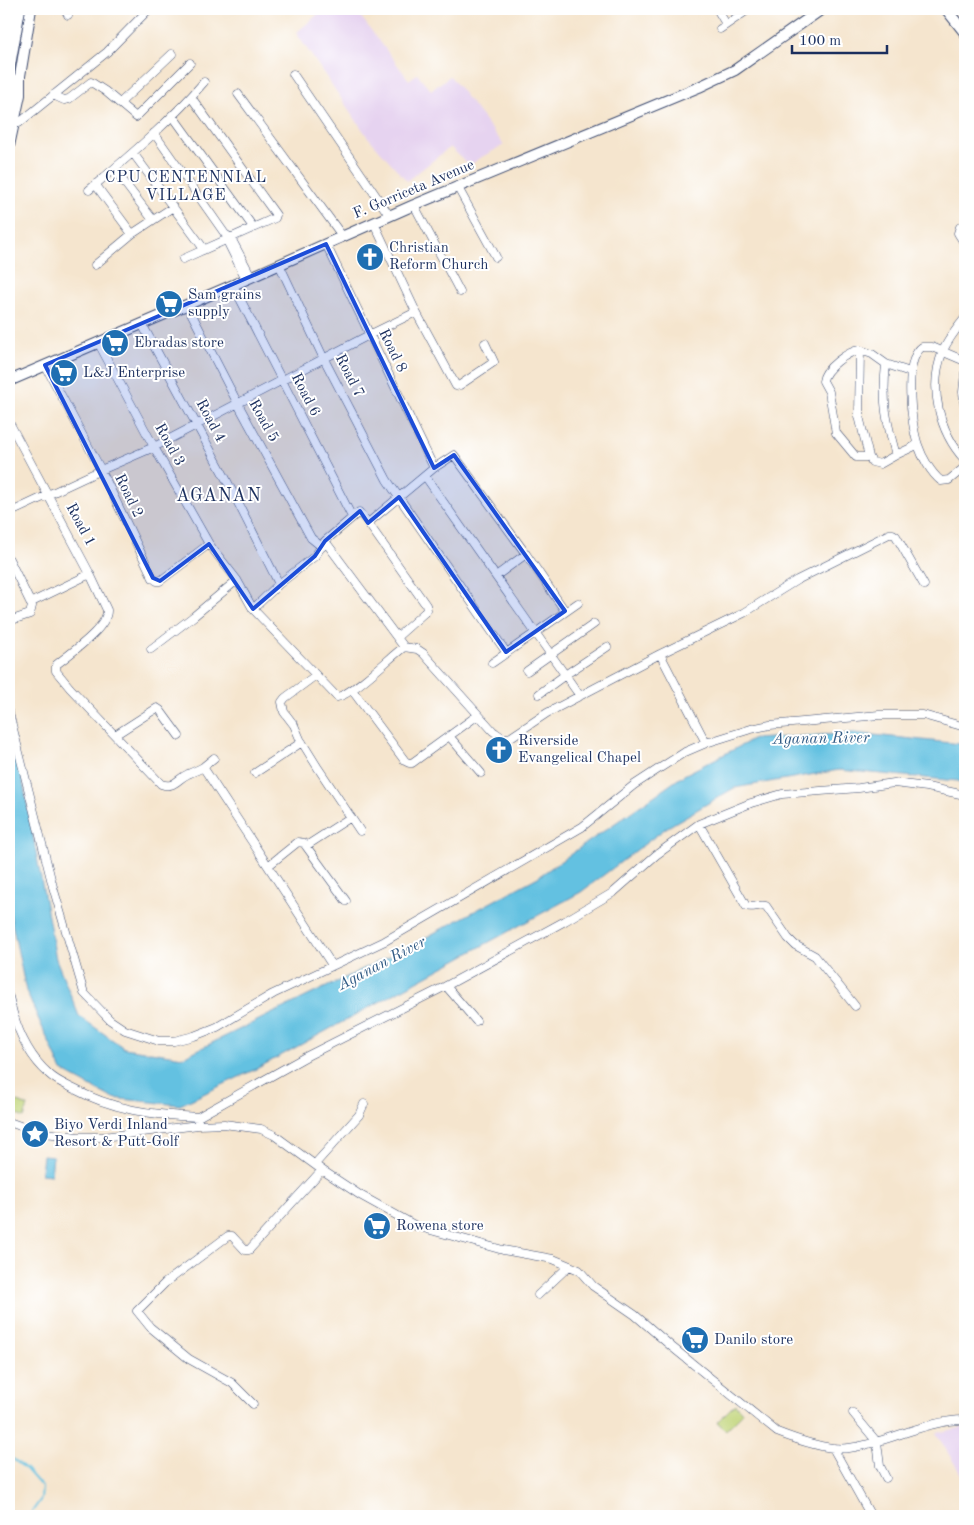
<svg xmlns="http://www.w3.org/2000/svg" width="974" height="1525" font-family="'Old Standard TT',serif">
<rect width="100%" height="100%" fill="#fff"/>
<filter id="ink" filterUnits="userSpaceOnUse"><feTurbulence type="fractalNoise" baseFrequency=".02" numOctaves="2"/><feDisplacementMap in="SourceGraphic" scale="10" xChannelSelector="R" yChannelSelector="G"/><feConvolveMatrix kernelMatrix="1 2 1 2 8 2 1 2 1" color-interpolation-filters="sRGB"/></filter>
<filter id="wash" filterUnits="userSpaceOnUse"><feTurbulence type="fractalNoise" baseFrequency=".0096" numOctaves="4" result="noise"/><feDisplacementMap in="SourceGraphic" scale="20" xChannelSelector="R" yChannelSelector="G"/><feGaussianBlur stdDeviation="1.12" result="paint"/><feColorMatrix in="noise" values="0 0 0 0 0 0 0 0 0 0 0 0 0 0 0 0 0 1.4 0 .05"/><feComposite in="paint" operator="in"/></filter>
<g filter="url(#wash)">
<rect width="100%" height="100%" fill="#f5e5ce"/>
<path fill="#e6d3f0" d="M324,9H355L409,80L417,74L431,90L450,76L504,145L478,159L470,166L450,147L407,181L367,136L296,33Z
M965,1427V1481L936,1433Z"/>
<path fill="#c0d477" stroke="#6e826a" d="M9,1099L28,1106L24,1118L9,1111Z
M735,1404L743,1413L726,1430L717,1422Z"/>
<path fill="#63c1e1" stroke="#3f78a0" d="M9,722L22,777L56,959L79,1016L124,1048L183,1057L408,947L538,877L684,775L754,739L854,733L961,744L965,746V784L958,781L839,770L734,788L666,828L581,892L258,1068L180,1105L112,1098L62,1071L26,991L9,908Z
M43,1155L53,1156L51,1175L41,1174Z"/>
<g fill="none" stroke-linecap="round" stroke-linejoin="round">
<path stroke="#63c1e1" stroke-width="2" d="M9,1456L26,1469L42,1487L41,1499L29,1516"/>
</g>
</g>
<g filter="url(#ink)">
<g fill="none" stroke-linecap="round" stroke-linejoin="round">
<g stroke="#3c4a6f" stroke-width="9">
<path id="minor" d="M65,9L68,15
M717,9L726,24
M720,29L749,9
M293,74L389,215
M238,94L343,237
M53,95L64,100L69,99L91,82L105,91L136,117L190,63
M120,103L172,54
M172,115L253,227
M14,122L19,123L107,52L149,9
M154,133L225,234L231,238L251,276
M133,153L204,249
M114,169L153,220
M95,184L132,234
M457,186L496,257
M89,190C129,156 170,122 204,82
M414,205L460,292
M374,223L416,312L456,386L460,385L494,362L485,343
M965,224L960,227L958,233L965,244
M326,244L434,468
M229,245L246,279
M367,256L385,247
M183,259L275,218L276,215L191,97
M279,264L324,359L387,480L506,652
M95,265L132,234L173,207
M233,285L352,517
M187,305L238,404L311,538L322,547
M965,318C957,328 948,339 943,351C928,387 939,432 965,460
M142,324L226,479L279,584
M98,342L154,447L209,544L237,580L253,609L337,697C352,695 389,658 404,647L417,649L423,653L493,731C499,735 503,740 511,737L547,713L660,654L744,613L797,580L889,534H893L896,536L924,585
M860,350C848,351 824,369 823,381L829,392L836,433L856,457H869
M965,361L932,347H922C903,360 911,425 918,445C922,457 931,473 941,481L949,480L965,467
M886,364L872,354L860,350L859,416L869,457L872,462L880,464L896,455
M45,365L101,470L153,578L157,581H160L209,544
M910,372L886,364C882,401 886,420 896,455L917,445
M965,373L963,392L965,410
M9,422L90,574L107,610C108,628 69,654 56,665V671L70,688L161,784C174,789 177,779 188,774C193,772 198,770 203,767L268,866L298,842L304,843L306,846L351,817
M425,476L580,696
M9,513L101,470L154,447L369,335L416,312
M368,523L434,468L454,455L526,554L565,611
M9,559L32,606L30,614L9,621
M496,576L526,554
M30,603L90,574
M253,609L279,584L315,556L324,543
M397,637L424,613L427,610L426,605L368,523L359,512L325,541L404,647
M151,649L194,616L237,580
M660,654L706,743
M492,663L578,603
M527,671L594,624
M316,675L285,698L282,702L284,712L294,725L300,739L318,768L360,831
M352,690L405,761L409,763H412L478,715
M539,694L565,675L607,647
M9,713L53,887L84,993L110,1020L125,1030L159,1041H174L194,1036L217,1027L273,994L385,941L582,827L634,785L660,768L685,752L706,743L751,729L770,725L879,715H923L965,727
M115,735L157,708L160,710L179,736
M449,736L481,773
M203,767L214,758
M255,773L302,742
M699,824L746,906C752,909 759,904 766,906L788,938L795,945L815,956L855,1006
M306,846L346,901
M268,866L332,965
M446,986L476,1021
M9,997C15,1025 26,1054 49,1074C55,1080 64,1084 72,1088C113,1110 152,1115 198,1117
M9,1122L37,1132L78,1137H103L198,1125L224,1124L261,1129L274,1135L322,1170L360,1195L416,1226L503,1250L553,1259L579,1270L593,1286L635,1315L672,1347L777,1432C795,1439 829,1451 849,1448C888,1443 925,1420 965,1420
M198,1125V1117L307,1056L446,986L565,921L614,892L656,855L699,824L751,803L782,794L859,788L894,783L927,787L965,795
M315,1164L359,1115L364,1104
M538,1295L569,1266
M253,1404L232,1383L189,1359L150,1327L137,1311L165,1283L228,1236H232L245,1250H249L322,1170
M853,1413L877,1442L880,1466L886,1478
M833,1448L871,1516"/>
</g>
<g stroke="#3c4a6f" stroke-width="12">
<path id="major" d="M946,9L965,33
M9,71L20,9
M9,146L20,95V76L31,9
M9,381L233,285L414,205L699,87L735,70L822,9"/>
</g>
<use href="#minor" stroke="#fff" stroke-width="8"/>
<use href="#major" stroke="#fff" stroke-width="10"/>
</g>
</g>
<path fill="#1d4ed8" fill-opacity="0.2" stroke="#1d4ed8" stroke-width="4" stroke-linejoin="round" d="M326,244L434,468L454,455L565,611L506,652L399,497L368,523L360,511L325,541L315,556L253,609L209,544L160,581L153,578L45,365Z"/>
<defs>
<g id="church-disc" transform="scale(1.4375)"><circle r="9.5" fill="#1f6fb2" stroke="#fff"/><path d="M-1.2-6h2.4v3.5h3.3v2.4h-3.3V6h-2.4V-.1h-3.3v-2.4h3.3Z" fill="#fff"/></g>
<g id="supermarket-disc" transform="scale(1.4375)"><circle r="9.5" fill="#1f6fb2" stroke="#fff"/><path d="M-6-5.5h2.5l.6 2H6L4.5 2H-2.5L-4.4-4H-6ZM-1.5 3.2a1.3 1.3 0 1 0 .1 0ZM3 3.2a1.3 1.3 0 1 0 .1 0Z" fill="#fff"/></g>
<g id="sight-disc" transform="scale(1.4375)"><circle r="9.5" fill="#1f6fb2" stroke="#fff"/><path d="M0-6L1.8-2.2L6-1.7L2.9 1.2L3.7 5.4L0 3.3L-3.7 5.4L-2.9 1.2L-6-1.7L-1.8-2.2Z" fill="#fff"/></g>
</defs>
<g fill-rule="evenodd">
<use href="#church-disc" x="370" y="257"/>
<use href="#supermarket-disc" x="169" y="304"/>
<use href="#supermarket-disc" x="115" y="343"/>
<use href="#supermarket-disc" x="64" y="373"/>
<use href="#church-disc" x="499" y="750"/>
<use href="#sight-disc" x="35" y="1134"/>
<use href="#supermarket-disc" x="377" y="1226"/>
<use href="#supermarket-disc" x="695" y="1340"/>
</g>
<g text-anchor="middle" dominant-baseline="central" stroke-width="4" stroke-linejoin="round" paint-order="stroke">
<g font-size="15" fill="#1b2f5e" stroke="#fff">
<text transform="translate(414 190) rotate(-23)">F. Gorriceta Avenue</text>
<text transform="translate(392 351) rotate(64)">Road 8</text>
<text transform="translate(349 376) rotate(63)">Road 7</text>
<text transform="translate(305 395) rotate(63)">Road 6</text>
<text transform="translate(210 421) rotate(62)">Road 4</text>
<text transform="translate(263 421) rotate(61)">Road 5</text>
<text transform="translate(169 445) rotate(61)">Road 3</text>
<text transform="translate(128 496) rotate(64)">Road 2</text>
<text transform="translate(80 525) rotate(62)">Road 1</text>
</g>
<g font-size="15" fill="#1b2f5e" stroke="#fff" text-anchor="start">
<text x="389" y="248">Christian<tspan x="389" dy="17">Reform Church</tspan></text>
<text x="188" y="295">Sam grains<tspan x="188" dy="17">supply</tspan></text>
<text x="134" y="343">Ebradas store</text>
<text x="83" y="373">L&amp;J Enterprise</text>
<text x="518" y="741">Riverside<tspan x="518" dy="17">Evangelical Chapel</tspan></text>
<text x="54" y="1125">Biyo Verdi Inland<tspan x="54" dy="17">Resort &amp; Putt-Golf</tspan></text>
<text x="396" y="1226">Rowena store</text>
<text x="714" y="1340">Danilo store</text>
</g>
<g font-size="16" letter-spacing="1" fill="#1b2f5e" stroke="#fff">
<text x="186" y="178">CPU CENTENNIAL<tspan x="186" dy="18">VILLAGE</tspan></text>
</g>
<g font-size="16" font-style="italic" fill="#315b85" stroke="#fff">
<text transform="translate(821 739) rotate(-1)">Aganan River</text>
<text transform="translate(382 964) rotate(-28)">Aganan River</text>
</g>
<g font-size="18" letter-spacing="1" fill="#1b2f5e" stroke="#fff">
<text x="219" y="496">AGANAN</text>
</g>
</g>
<rect width="974" height="1525" fill="none" stroke="#fff" stroke-width="30"/>
<path d="M792 45v8h95v-8" fill="none" stroke="#1b2f5e" stroke-width="2.5"/>
<text x="799" y="45" font-size="15" fill="#1b2f5e" stroke="#ffffff" stroke-width="4" paint-order="stroke">100 m</text>
</svg>
